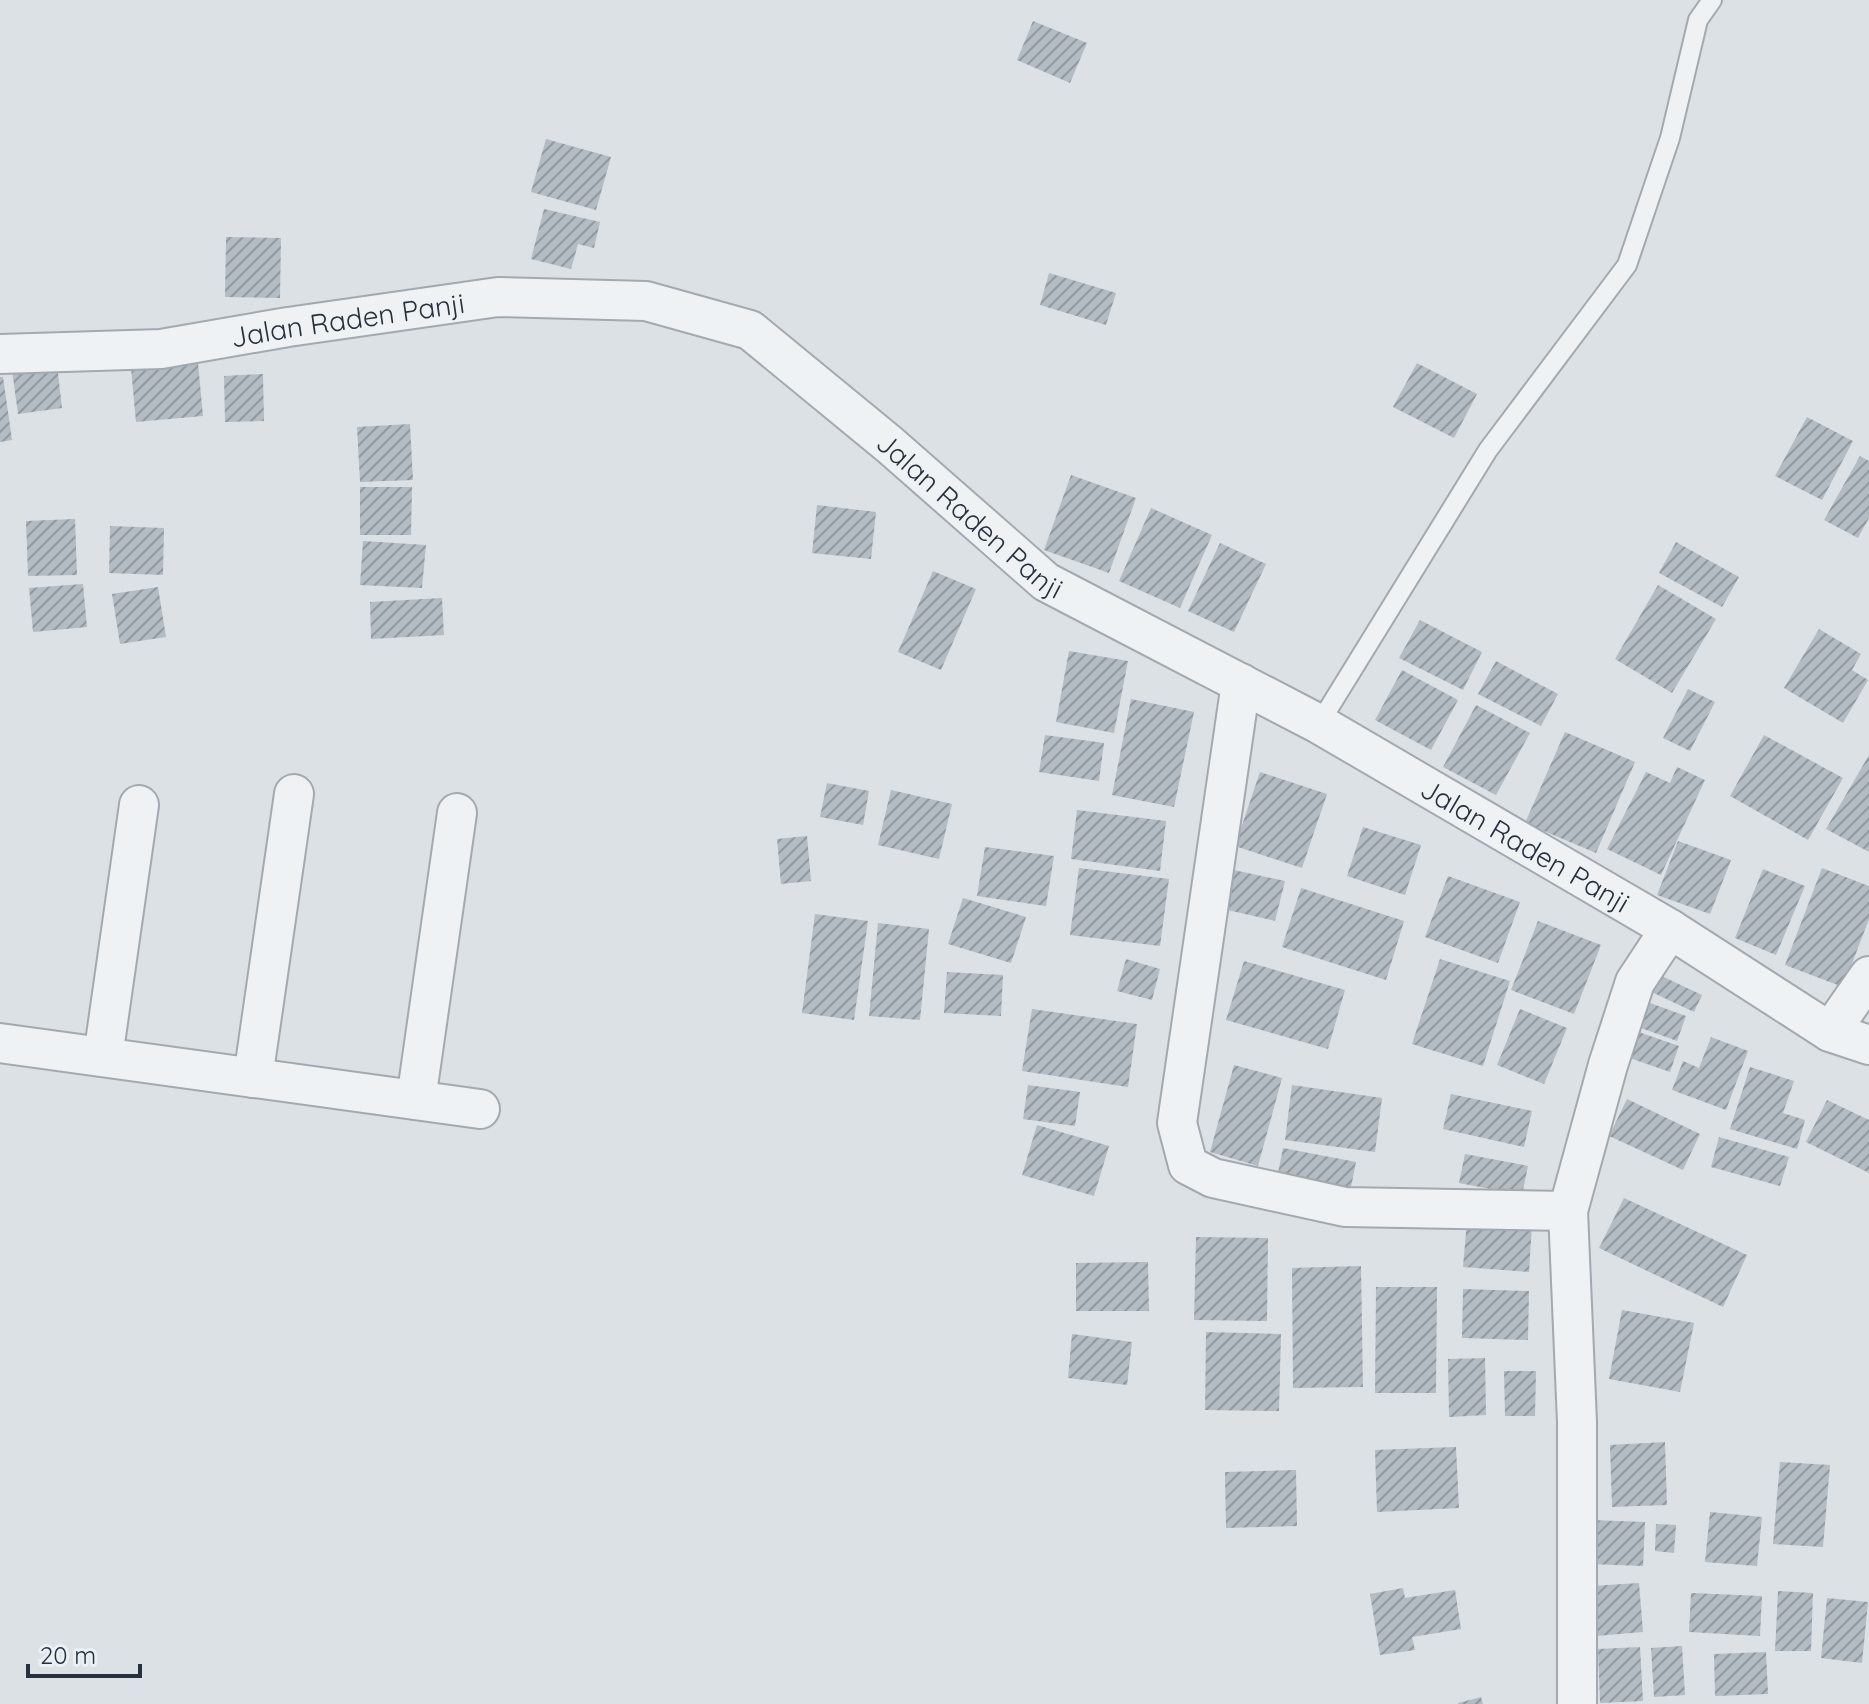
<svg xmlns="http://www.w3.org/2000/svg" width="1869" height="1704" font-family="Quicksand,sans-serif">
<defs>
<pattern id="building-hatch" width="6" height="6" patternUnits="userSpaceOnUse" patternTransform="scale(2)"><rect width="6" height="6" fill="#b3bbc3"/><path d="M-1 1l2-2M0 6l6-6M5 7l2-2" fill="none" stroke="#9199a0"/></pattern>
</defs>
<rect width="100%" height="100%" fill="#dce1e6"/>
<path fill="url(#building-hatch)" d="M1033,21L1087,43L1070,83L1017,60Z
M546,139L611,157L596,210L531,192Z
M544,209L600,222L594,248L578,244L571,269L531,259Z
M226,237L281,238L280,298L225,297Z
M1049,273L1116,293L1106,325L1040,305Z
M198,363L203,416L136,422L131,368Z
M1417,363L1477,394L1454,438L1393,407Z
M57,365L62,408L18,414L12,370Z
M263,374L264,421L225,422L224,376Z
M0,377H3L12,440L0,442Z
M1807,417L1853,441L1822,500L1775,476Z
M410,424L413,480L360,482L357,427Z
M1860,456L1869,461V518L1858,538L1824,520Z
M1071,475L1136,498L1109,573L1044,550Z
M360,487H412L411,535H360Z
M817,505L876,512L871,559L812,553Z
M1151,508L1212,535L1180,608L1119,581Z
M75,519L77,575L28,576L26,521Z
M110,526L164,528L163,575L109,573Z
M363,541L426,545L422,588L360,585Z
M1676,542L1739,577L1722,607L1659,573Z
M1220,543L1266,564L1234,632L1188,611Z
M933,571L976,589L941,670L898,652Z
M83,584L87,627L33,632L29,588Z
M1658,585L1716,619L1672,693L1615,659Z
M158,587L166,637L120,644L112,594Z
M442,598L444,635L371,639L370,602Z
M1420,620L1482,652L1463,690L1399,658Z
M1819,629L1861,654L1852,670L1868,680L1843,723L1784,688Z
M1069,651L1128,661L1114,733L1056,722Z
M1496,661L1558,694L1541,726L1478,694Z
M1402,670L1458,700L1431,750L1375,720Z
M1688,689L1715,702L1690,751L1663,738Z
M1131,699L1194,712L1174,807L1112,795Z
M1476,705L1530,733L1496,795L1443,767Z
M1565,732L1635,762L1596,853L1525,823Z
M1045,735L1104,743L1099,781L1039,772Z
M1764,735L1843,778L1808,840L1730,796Z
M1869,755V852L1826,829Z
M1677,767L1705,780L1661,875L1607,849L1646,772L1670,783Z
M1260,772L1327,794L1302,868L1235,846Z
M827,783L869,791L863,825L820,817Z
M891,790L952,804L939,859L878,845Z
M1077,810L1166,821L1160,871L1071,859Z
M1363,827L1421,845L1405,895L1347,876Z
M807,836L811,881L781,884L777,839Z
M1678,841L1731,860L1710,914L1657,895Z
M985,847L1054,856L1046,906L977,896Z
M1079,868L1169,879L1160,946L1070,935Z
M1822,868L1869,886V919L1843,987L1785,965Z
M1229,869L1285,881L1275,921L1219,908Z
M1763,869L1805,886L1776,955L1735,938Z
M1448,876L1520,902L1498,963L1425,937Z
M1301,888L1404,921L1386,980L1282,947Z
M963,898L1026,917L1011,963L948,944Z
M815,914L868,921L854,1020L802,1013Z
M1538,921L1601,945L1574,1014L1511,990Z
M878,923L929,929L920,1020L869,1016Z
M1126,959L1160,969L1152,1000L1117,991Z
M1440,959L1510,981L1483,1066L1412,1044Z
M1244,961L1345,990L1328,1049L1226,1020Z
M1651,971L1702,995L1694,1012L1643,988Z
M947,972L1003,975L1001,1016L944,1013Z
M1639,999L1686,1016L1677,1041L1630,1024Z
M1032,1009L1137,1024L1128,1087L1022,1071Z
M1520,1009L1567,1028L1544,1084L1497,1065Z
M1630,1029L1679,1046L1670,1072L1621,1055Z
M1711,1037L1748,1051L1726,1110L1672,1090L1683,1061L1699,1068Z
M1234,1065L1282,1078L1258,1166L1210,1152Z
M1750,1067L1794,1081L1783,1113L1805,1120L1797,1149L1730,1129Z
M1028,1085L1080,1092L1075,1126L1023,1119Z
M1292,1085L1382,1098L1375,1152L1285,1140Z
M1451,1094L1532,1111L1524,1147L1443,1129Z
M1627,1099L1700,1134L1683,1170L1609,1136Z
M1827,1100L1869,1120V1173L1806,1142Z
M1037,1125L1109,1146L1094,1196L1022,1175Z
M1719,1137L1789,1157L1780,1186L1711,1167Z
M1283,1148L1356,1162L1349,1197L1276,1183Z
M1465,1154L1528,1166L1522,1195L1459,1183Z
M1624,1198L1747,1255L1723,1307L1599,1248Z
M1467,1221L1532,1225L1529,1272L1463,1267Z
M1196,1237L1268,1238L1267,1321L1194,1320Z
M1148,1262L1149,1311H1076V1263Z
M1361,1266L1363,1387L1293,1388L1292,1268Z
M1376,1287H1437L1436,1393H1375Z
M1463,1289L1529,1291L1528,1340L1462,1338Z
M1622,1310L1694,1323L1680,1392L1609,1379Z
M1206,1332L1281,1334L1279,1411L1205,1410Z
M1072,1334L1132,1342L1127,1385L1068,1378Z
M1485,1358L1486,1415L1449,1417L1448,1359Z
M1504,1371H1536L1535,1416H1505Z
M1665,1442L1667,1505L1612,1507L1610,1445Z
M1456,1447L1459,1508L1377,1512L1375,1450Z
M1780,1462L1830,1465L1823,1547L1773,1544Z
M1296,1470L1297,1526L1226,1528L1225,1472Z
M1710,1512L1762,1517L1757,1566L1705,1562Z
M1590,1520L1645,1522L1643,1566L1589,1564Z
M1656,1524L1676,1525L1674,1553L1655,1551Z
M1639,1583L1643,1632L1596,1636L1592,1586Z
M1403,1588L1405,1598L1455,1590L1461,1629L1412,1637L1415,1650L1380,1655L1370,1594Z
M1778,1591L1813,1593L1811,1651H1775Z
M1691,1593L1762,1596L1760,1636L1689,1632Z
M1827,1598L1868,1602L1862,1663L1821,1658Z
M1682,1646L1685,1695L1654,1697L1651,1648Z
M1640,1647L1643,1701L1600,1703L1598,1649Z
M1766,1652L1768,1694L1715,1696L1714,1654Z
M1481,1697L1483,1704H1458V1703Z"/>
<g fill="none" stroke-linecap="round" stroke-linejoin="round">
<g stroke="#a2a9b0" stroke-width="22">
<path id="lane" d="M1319,724L1488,450L1627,265L1670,138L1698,20L1712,0"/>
</g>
<g stroke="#a2a9b0" stroke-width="42">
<g id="street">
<path id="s1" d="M0,354L161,349L288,327L498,297L646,301L750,330L890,445L1046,582L1319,724L1670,929L1830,1032L1869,1045"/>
<path d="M1241,683L1177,1123L1188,1165L1213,1178L1345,1207L1568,1211"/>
<path d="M1830,1032L1869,976"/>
<path d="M0,1043L480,1109"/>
<path d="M103,1057L139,805"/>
<path d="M253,1078L294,794"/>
<path d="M416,1100L457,813"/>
<path d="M1577,1704V1422L1568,1211L1608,1065L1635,982L1670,929"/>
</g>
</g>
<use href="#lane" stroke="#eff2f5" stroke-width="18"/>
<use href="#street" stroke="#eff2f5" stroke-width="38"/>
</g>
<g text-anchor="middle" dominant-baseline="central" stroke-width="7" stroke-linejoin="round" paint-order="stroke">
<g font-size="28" fill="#26313d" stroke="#ebf0f4">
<text stroke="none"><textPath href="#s1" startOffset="350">Jalan Raden Panji</textPath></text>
<text stroke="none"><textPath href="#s1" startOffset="1046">Jalan Raden Panji</textPath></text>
<text stroke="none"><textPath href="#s1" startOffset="1694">Jalan Raden Panji</textPath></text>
</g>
</g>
<path d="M28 1664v12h112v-12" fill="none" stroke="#26313d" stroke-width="4"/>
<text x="40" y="1664" font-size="24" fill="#26313d" stroke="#ebf0f4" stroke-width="6" paint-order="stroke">20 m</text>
</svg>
